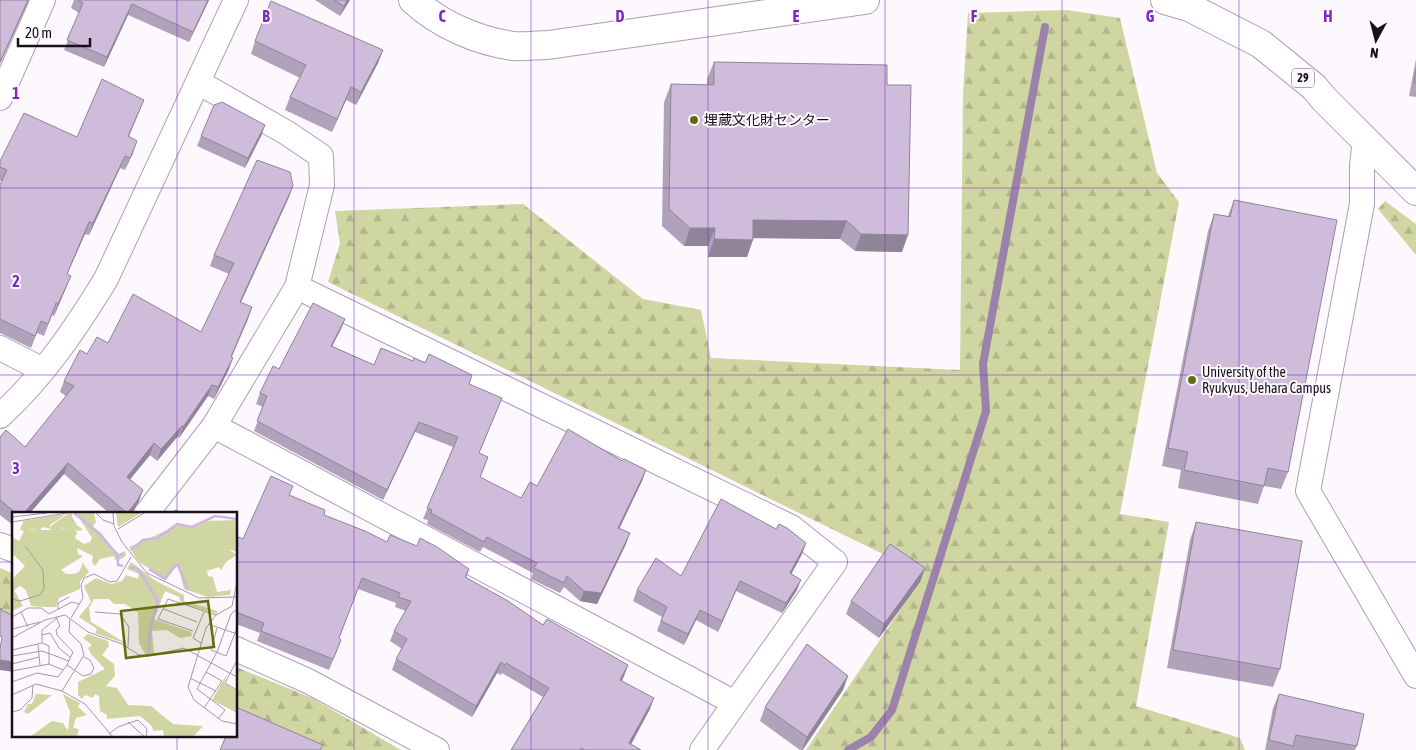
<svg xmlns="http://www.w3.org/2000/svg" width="1416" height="750" font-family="'Asap Condensed','Noto Sans JP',sans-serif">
<defs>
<pattern id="forest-firs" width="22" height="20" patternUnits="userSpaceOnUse" patternTransform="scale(1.25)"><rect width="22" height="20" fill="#d0d6a2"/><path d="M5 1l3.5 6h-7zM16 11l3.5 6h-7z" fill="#b2b78b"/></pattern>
</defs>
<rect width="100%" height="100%" fill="#fcf8fe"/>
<path fill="url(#forest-firs)" d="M1067,10L1120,18L1157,173L1179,202L1120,514L1169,522L1136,706L1240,738L1245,750H806L908,598L895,560L328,282L340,243L335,211L523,204L643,299L701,310L711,358L960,370L963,95L968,13Z
M1385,201L1416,224V255L1378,209Z
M0,568L14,574V622L0,616Z
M236,667L312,698L401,750H307L236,719Z"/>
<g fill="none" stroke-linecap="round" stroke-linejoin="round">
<path stroke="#9c82aa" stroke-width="8" d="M848,750L871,737L892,710L986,411L983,364L1045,27"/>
<g stroke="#af9db9" stroke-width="26">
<path id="minor" d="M0,98L43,0
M1365,139L1362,165V204L1308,491L1416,676
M297,287L791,527L835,562L702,750
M0,348L43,370
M0,416C43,377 76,328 106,279L236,0
M214,426L735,703
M146,514L214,426L297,287L322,185L321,156L287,133L198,82
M0,545L14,550
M236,649L308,681L437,750"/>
</g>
<g stroke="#af9db9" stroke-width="30">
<path id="major" d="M413,0C440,25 478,41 513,46C524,47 537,45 548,45L865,0
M1165,0L1189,7L1261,44L1314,87L1324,99L1416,191"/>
</g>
<use href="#minor" stroke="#fff" stroke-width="24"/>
<use href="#major" stroke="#fff" stroke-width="28"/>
</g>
<path fill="#b1a2bb" d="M74,0H209L189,42L128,15L104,67L64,50L79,13L71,8Z
M315,0H350L340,16Z
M255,41L383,50L378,63L356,105L346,100L332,132L285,110L290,97L300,78L251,54Z
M1416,59V97L1409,96Z
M714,62L887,85L902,252L855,251L840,239L753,238L747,257H708V246H684L662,226L664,102L671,84L707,85V79Z
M144,100L129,137L133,153L125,170L120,168L89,235L85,234L67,274L66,288L54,316L52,315L44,336L37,333L31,348L0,333V185L2,181H0V161L77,137Z
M262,134L245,168L197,146L201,136Z
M289,197L241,302L248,319L231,357L229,369L214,399L208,396L179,438L177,437L157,461L150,455L130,479L139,501L131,514H110L64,474L29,514H14V526L0,515V437L25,447L66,396L60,392L64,381L87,354L108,343L201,332L229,274L210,266L214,255Z
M1234,200L1288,472L1281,489L1264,486L1258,504L1178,488L1181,470L1162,466L1208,231L1214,214L1228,216Z
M345,319L341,329L332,346L374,365L413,361L469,384L498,408L479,453L488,457L480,478L521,498L537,486L622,461L646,470L642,481L619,528L626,544L597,604L580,601L564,587L560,593L531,579L533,573L483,547L480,552L427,524L428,520L423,519L453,447L415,432L383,500L254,431L263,407L256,404L260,393L279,369Z
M290,495L324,515L387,542L469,569L466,578L543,625L628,665L624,676L622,681L650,709L631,744L641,750H511L543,697L502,673L501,675L497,673L472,717L392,670L396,659L402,649L390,641L394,631L406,611L395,607L396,603L358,589L339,638L337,651L329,670L257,641L260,633L236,624V536L243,539Z
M1196,522L1280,669L1273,687L1167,668L1190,540Z
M776,529L806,543L802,554L791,574L797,590L782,613L736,591L718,632L696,620L684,645L657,631L662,617L633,601L637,590L681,576Z
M925,568L920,582L879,638L846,614L851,601Z
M848,676L843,690L803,750H800L760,721L765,707Z
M1279,694L1357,746L1355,750H1265L1273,708Z"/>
<path fill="#908499" d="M28,0H29L0,64V62Z
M208,0H209L189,42L193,32Z
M347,0H350L340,16L344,6Z
M132,4L128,15L104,67L107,57Z
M383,50L378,63L356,105L361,92Z
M351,87L346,100L332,132L337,119Z
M265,125L262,134L245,168L248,158Z
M137,141L133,153L125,170L130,158Z
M125,156L120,168L89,235L93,223Z
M293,186L289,197L236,313L240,302Z
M753,220L847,221L840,239L747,238Z
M89,222L85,234L62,286L67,274Z
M690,228H715L708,246H684Z
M861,234L908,235L902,252L855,251Z
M714,239L753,240L747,257H708Z
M71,276L66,288L54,316L58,304Z
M252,307L248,319L227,368L231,357Z
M345,319L341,329L327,356L331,346Z
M233,358L229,369L214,399L218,387Z
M212,385L208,396L179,438L183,427Z
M419,422L415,432L383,500L387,490Z
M182,426L177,437L157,461L161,449Z
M154,443L150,455L123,488L127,477Z
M68,463L64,474L29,514H23Z
M646,470L642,481L615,538L618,528Z
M143,490L139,501L132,513L131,514H127Z
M630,533L626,544L597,604L580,601L584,591Z
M806,543L802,554L786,584L790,573Z
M925,568L920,582L879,638L884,624Z
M801,580L797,590L782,613L786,603Z
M740,581L736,591L718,632L722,621Z
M700,610L696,620L684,645L688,634Z
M0,660L14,662V672L0,670Z
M501,662L497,673L472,717L476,706Z
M628,665L624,676L616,690L620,680Z
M848,676L843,690L802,750L807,737Z
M654,698L650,709L628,750L629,743Z"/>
<path fill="#cebcda" stroke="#908499" d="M0,0H28L0,62Z
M78,0H208L193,32L132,4L107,57L67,40L83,3Z
M334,0H347L344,6Z
M271,1L383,50L361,92L351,87L337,119L290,97L306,65L255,41Z
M714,62L887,65V85H911L908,235L861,234L847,221L753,220V240L714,239L715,228H690L669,209L671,84L714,85Z
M1416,70V83L1414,82Z
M102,79L144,100L128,136L137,141L130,158L125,156L93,223L89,222L67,274L71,276L58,304L56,303L48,324L41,321L35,336L0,319V185L7,170L0,167V161L24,113L77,137Z
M222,102L265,125L248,158L201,136L214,105Z
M257,160L290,172L293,186L240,302L252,307L231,357L233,358L218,387L212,385L183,427L182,426L161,449L154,443L127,477L143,490L137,501L127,513L68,463L23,514H17L0,500V437L6,430L25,447L74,386L64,381L80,350L87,354L97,337L108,343L133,294L201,332L234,263L214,255Z
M1234,200L1337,220L1288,472L1268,468L1264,486L1184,470L1188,452L1168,448L1214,214L1230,217Z
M313,303L345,319L331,346L374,365L381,348L413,361L414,358L425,363L429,354L472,375L469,384L502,398L479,453L488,457L480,477L521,498L530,482L537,486L568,429L622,461L624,459L646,470L618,528L630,533L601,593L584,591L567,576L564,583L534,568L537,563L487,537L484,542L431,513L432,510L427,508L458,437L419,422L387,490L257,421L267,396L260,393L273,366L279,369Z
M271,476L293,486L289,495L325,510L324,515L365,531L387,542L390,535L417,546L420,538L437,547L469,569L465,577L508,601L543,625L547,619L628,665L620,680L654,698L629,743L641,750H585L581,748L580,750H511L549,688L506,663L505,665L501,662L476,706L396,659L407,639L394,631L411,601L398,597L400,593L362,578L339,638L341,640L333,659L261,631L264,623L236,612V536L243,539Z
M721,499L776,529L779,524L787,528L806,543L790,573L801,580L786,603L740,581L722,621L700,610L688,634L661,621L667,607L637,590L656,558L681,576Z
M175,510L184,514H174Z
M1196,522L1302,541L1280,669L1173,650Z
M890,544L925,568L884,624L851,601Z
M0,608L2,609L1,610L14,616V662L0,660V649L2,637L0,636Z
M807,644L848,676L807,737L765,707Z
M1279,694L1364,714L1357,746L1296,735L1293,746L1269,740Z
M238,708L323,745L320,750H220L226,736H236V713Z"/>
<path fill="none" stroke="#7b2cbf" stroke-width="1" stroke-opacity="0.55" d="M177,0V514M354,0V750M531,0V750M708,0V750M885,0V750M1062,0V750M1239,0V750M0,188H1416M0,375H1416M0,562H14M236,562H1416M177,736V750"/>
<g fill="#666b0d" stroke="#fcf8fe" stroke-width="2">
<circle cx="694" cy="120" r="5"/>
<circle cx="1192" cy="380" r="5"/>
</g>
<g text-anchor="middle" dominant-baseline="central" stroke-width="4" stroke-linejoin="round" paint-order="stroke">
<rect fill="#fcf8fe" stroke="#5c5660" stroke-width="1" x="1292" y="68.5" width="22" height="19" rx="4"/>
<g font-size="12" font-weight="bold" fill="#18111c">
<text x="1303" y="78">29</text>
</g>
<g font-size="14" fill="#18111c" stroke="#fcf8fe" text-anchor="start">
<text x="704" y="120">埋蔵文化財センター</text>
<text x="1202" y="372">University of the<tspan x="1202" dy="16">Ryukyus, Uehara Campus</tspan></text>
</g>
</g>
<g transform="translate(12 512)">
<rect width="225" height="225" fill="#fcf8fe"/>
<path d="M57,1L61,2L49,16L50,18L62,15L65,21L63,26L72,32L78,30L80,26L64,1H82L84,10L80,15L107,42L113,39L114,44L109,47L103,48L102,44L88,47L83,54L80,50L81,44L65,36L66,42L71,44L49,58L54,62H62L67,60L71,51L77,60L68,69V77L47,86L44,95H32L19,94L14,78L8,74L2,78L11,94L0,99V67L13,54L0,41V25L7,29L12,19L8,18L10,12L20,18H39V14ZM104,1H129L106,15ZM225,8V40L216,37L225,43L214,50L209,58L207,55L195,59L196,64L201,65L205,80L219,78L218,83L196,85L172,77L166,53L154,67L127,50L117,35L169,12L183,15L194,9ZM119,50L144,69L172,83V89L205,99V102L169,91L167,85L153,79L142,107L179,120L180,124L168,126L155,118L140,119L142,141L133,142L127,131L126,100L113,92H102L97,87H82L77,96L79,110L115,132L83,121L85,117L67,105L79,90L72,74L84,66L99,72L110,69L114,63L126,67L127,62L115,57ZM76,122L96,129L97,134L90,143L102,152L103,164L94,174L105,176L116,193L139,194L161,212L191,214L182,224H152L151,218L141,219L140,214L128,204L95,207V203L88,199L87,184L83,182L81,186L73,183L70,187L66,183V170L93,157L79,142L76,136L80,133L71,126ZM24,182L40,183L16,202L12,200L16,192H20ZM51,182L68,191L66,195L75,203L64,206L61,215L67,218L65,223L68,224H19L40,209L51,211L56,219L58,200Z" fill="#d0d6a2"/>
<path d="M54,2L38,13L39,17L30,15L28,19L11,15V9ZM59,3L65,13L71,18L65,19L61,15L50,18L51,9ZM50,23L58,27L53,36L58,41L49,52L41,54L36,41L38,33Z" fill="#d0d6a2"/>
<path d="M216,160L212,171L225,179V201L200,188Z" fill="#d0d6a2"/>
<path fill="none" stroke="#d4b2e7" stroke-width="2.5" d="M62,1L88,22L106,44M119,38L131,28L146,26L165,12L180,15L203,4L225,7M111,54L106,53V44L112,41M117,56H124L129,61L146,89L138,117L137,141M137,57L153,67L162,54L166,53L176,78"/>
<path fill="none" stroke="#a19ca4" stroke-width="1" d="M84,1L91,8L102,12M101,1L102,14L110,30L135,61L187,86L225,85M0,5L35,1M0,10L55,1M106,17L132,1M225,70L220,94L204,103L194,116L176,175L182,188L210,209L225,212M0,87L8,89L28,83L32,77L31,58L13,34M46,97V91L57,85M152,97L185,110M9,100L16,115M83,100L108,102L117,115L116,135M0,105L16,96H29L37,102L60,90L67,92M59,106L71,86L69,73L72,66L82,62L98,70L105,69L119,45M196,112L225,122M205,116L199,138L214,144L225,116M0,117L28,110M181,119L146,107L156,87L204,103M30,123L38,121L47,136L59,146M0,126L33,108L53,103L76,120L110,132L127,143L137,144L172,136L225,165M30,131V118L45,106M189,131L181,126L192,100M26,133L28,153M0,138L30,131L37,134V152M0,144L30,139L57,149M225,148L213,171L225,178M0,152L27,145M55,153L71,164L79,162L82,156L78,148L72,145M0,159L37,152L51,158M178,166L204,179M0,170L25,161L46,165L55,153L61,140L45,123L44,118L48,114L44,105M50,179L72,143L69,132L57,120L58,107M0,183L24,172L50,179L73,192L100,224M192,196L210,169L194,160M0,200L8,198L20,186L21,173M206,207L213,198L185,177L205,140L219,102L225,97M116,210L132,224M97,222L106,215L126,208L135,217L134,224"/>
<path fill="#666b0d" fill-opacity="0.15" stroke="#666b0d" stroke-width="2.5" d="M196,89L202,135L114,146L109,99Z"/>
<rect width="225" height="225" fill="none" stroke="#18111c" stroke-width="2.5"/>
</g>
<g font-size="16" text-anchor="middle" font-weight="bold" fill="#7b2cbf" stroke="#fcf8fe" stroke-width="4" stroke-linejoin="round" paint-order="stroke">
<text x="266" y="22">B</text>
<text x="442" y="22">C</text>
<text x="620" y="22">D</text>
<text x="796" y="22">E</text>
<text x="974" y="22">F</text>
<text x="1150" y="22">G</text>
<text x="1328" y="22">H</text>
<text x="16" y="99">1</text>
<text x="16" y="287">2</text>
<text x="16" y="474">3</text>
</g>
<g transform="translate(1376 40) rotate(187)" stroke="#fcf8fe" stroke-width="4" paint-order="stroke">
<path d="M0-4L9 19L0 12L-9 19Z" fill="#18111c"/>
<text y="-8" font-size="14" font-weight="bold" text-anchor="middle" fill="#18111c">N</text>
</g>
<path d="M18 38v8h72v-8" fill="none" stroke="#18111c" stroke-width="2.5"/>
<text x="25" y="38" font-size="15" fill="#18111c" stroke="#fcf8fe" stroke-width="4" paint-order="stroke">20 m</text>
</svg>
